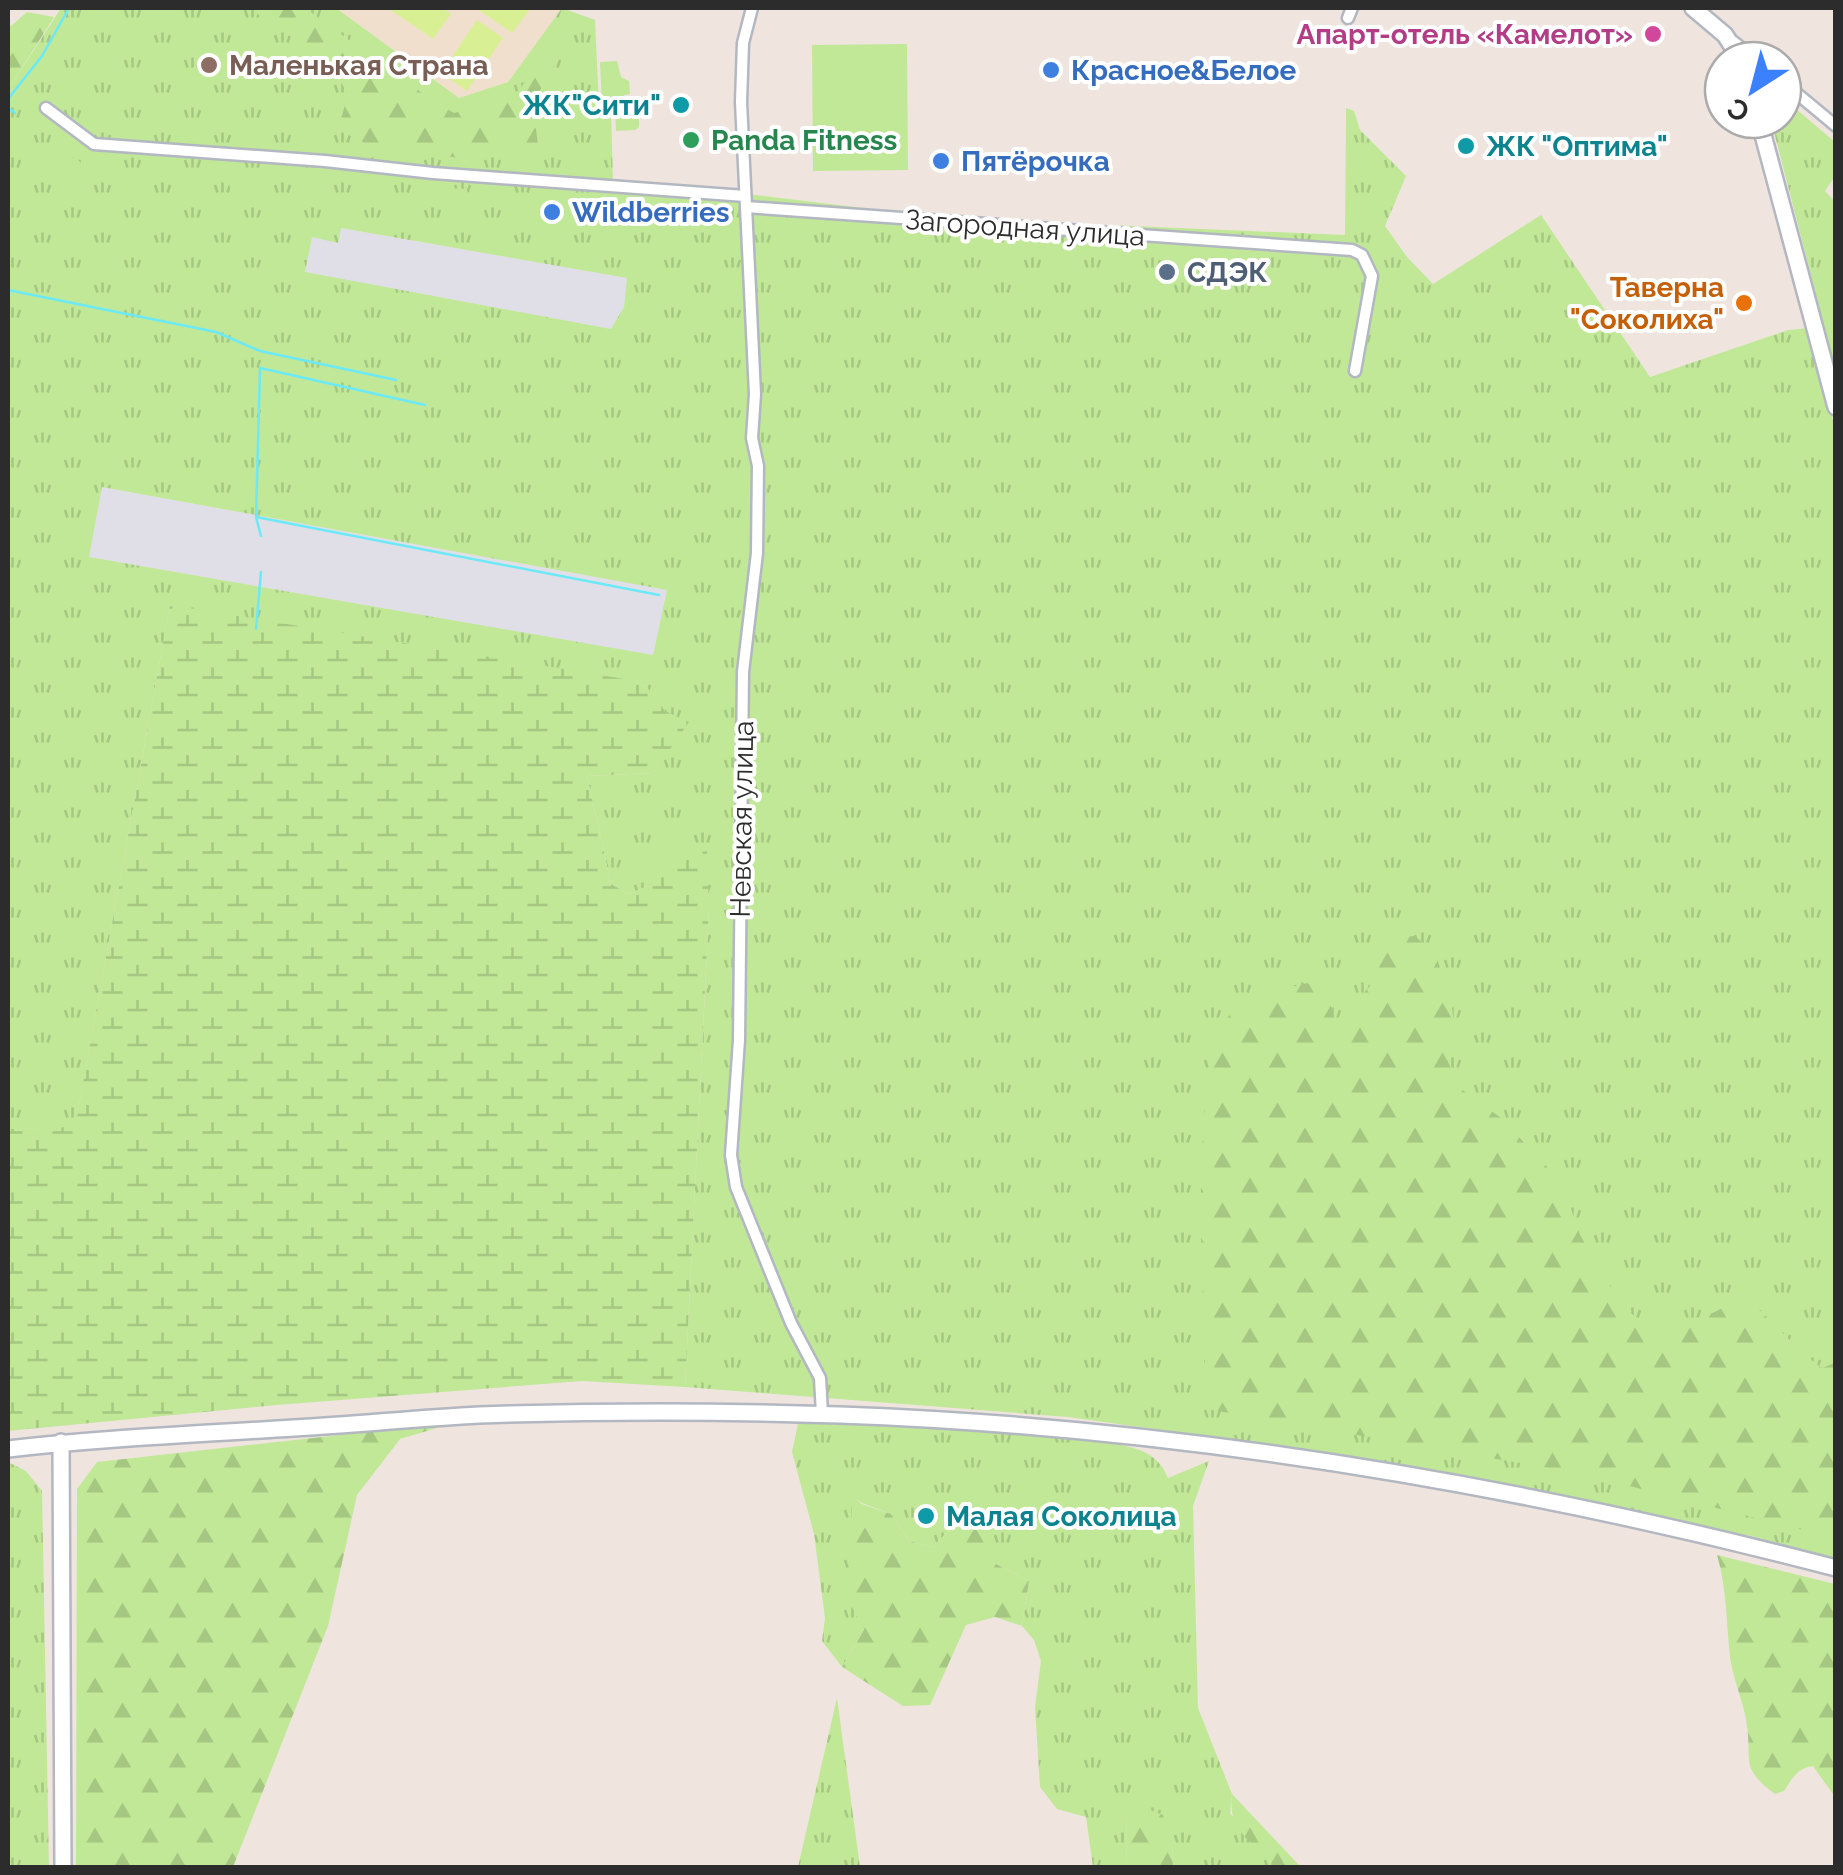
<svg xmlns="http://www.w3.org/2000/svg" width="1843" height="1875" font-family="Raleway,sans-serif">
<defs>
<pattern id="grass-tufts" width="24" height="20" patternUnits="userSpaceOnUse" patternTransform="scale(2.5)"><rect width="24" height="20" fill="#c0e897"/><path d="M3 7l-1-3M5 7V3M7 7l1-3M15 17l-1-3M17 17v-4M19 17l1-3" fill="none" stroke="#a5c782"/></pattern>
<pattern id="forest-firs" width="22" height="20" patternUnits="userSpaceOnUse" patternTransform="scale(2.5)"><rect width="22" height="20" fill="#c0e897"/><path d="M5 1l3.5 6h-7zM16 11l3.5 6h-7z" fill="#a5c782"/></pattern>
<pattern id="wetland-marsh" width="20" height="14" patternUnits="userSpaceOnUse" patternTransform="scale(2.5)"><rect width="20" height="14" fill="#c0e897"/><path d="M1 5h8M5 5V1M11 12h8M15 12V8" fill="none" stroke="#a5c782"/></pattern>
</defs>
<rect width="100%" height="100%" fill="#efe5de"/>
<path fill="#e0dfe7" d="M340,228L628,278L624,307L611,329L305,273L311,237Z
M102,487L668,590L653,656L88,557Z"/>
<path fill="#f1dfcd" d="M336,8H562L508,82L459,98Z"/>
<path fill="url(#grass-tufts)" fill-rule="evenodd" d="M61,8H336L459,98L508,82L562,8L595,20L599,107L611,110L613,182L739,193L946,218L1345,235L1346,108L1354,111L1360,130L1406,176L1385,226L1407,257L1433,284L1541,215L1650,377L1788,330L1809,328L1836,432L1835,1560L1756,1537L1319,1452L1068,1417L685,1387L709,910L650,885L629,894L611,884L587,776L653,773L688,722L170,605L75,1128L8,1129V90ZM341,228L627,278L624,307L611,329L305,272L312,237L338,243ZM102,487L667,590L653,655L89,557Z
M1783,98L1835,142V176L1825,191L1835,202V368L1771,120H1783Z
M799,1419L904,1424L1106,1442C1134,1448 1156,1449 1168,1478L1209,1461L1193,1506L1198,1708L1232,1794L1230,1813L1274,1867H1173L1172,1844L1127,1813L1126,1867H1093L1086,1817L1057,1809L1040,1787L1035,1707L1041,1661L1034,1640L1022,1626L1029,1581L992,1562L951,1529L932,1547L909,1541L891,1514L862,1503L853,1497L864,1630L842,1667L822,1641L825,1618L814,1534L792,1452Z
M8,1462L26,1471L42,1491L49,1867H8Z
M837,1698L860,1867H798Z"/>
<path fill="url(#forest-firs)" d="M252,8H305L433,101L454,113C466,110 508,99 516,92C526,85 541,56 549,45L558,58L533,103L538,146L495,147L467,159L371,146L338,130L348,94L328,61L263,19Z
M27,12L54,17L8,90V24L11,26Z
M1415,936L1436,955L1452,1007L1455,1034L1448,1061L1458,1087L1501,1118L1562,1183L1580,1235L1621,1304L1641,1322C1683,1321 1707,1323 1741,1295C1771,1316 1791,1347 1822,1368L1835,1363V1538L1578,1473L1206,1409C1204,1297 1194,1181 1209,1070C1211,1059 1210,1041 1215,1032C1228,1006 1282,988 1308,983L1329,999L1336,1025L1370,986L1377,961L1390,938Z
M457,1422L400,1439L357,1495L328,1626L233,1867L76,1868L77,1489L97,1462Z
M852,1496L862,1504L891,1514L909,1541L932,1547L951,1529L979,1516L992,1562L1029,1581L1022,1626L995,1617L966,1625L930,1705L903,1706L842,1667L864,1630L849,1601Z
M1717,1555L1835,1584V1797L1813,1766C1797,1768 1792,1779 1784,1791L1775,1794C1740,1768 1752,1762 1747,1726C1744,1702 1733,1680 1730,1657C1726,1622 1727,1588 1717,1555Z
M1232,1794L1298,1864L1305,1867H1274C1254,1840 1227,1834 1232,1794Z
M1134,1804L1163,1815L1172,1844L1173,1867H1126L1127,1813Z"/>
<path fill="url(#wetland-marsh)" d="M170,605L643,682L665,711L689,722L653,773L587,776L611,884L629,894L650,885L658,856L707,851L709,910L685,1387L582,1381L277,1405L8,1431V1129L75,1127Z"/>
<path fill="#c0e897" d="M907,44L908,170L813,171L812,45Z
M617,61L621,77L629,81L630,94L624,95L626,106L639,110V127L635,130L616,131L615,106H602L600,62Z
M58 169a12 12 0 1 1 24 0a12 12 0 1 1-24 0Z
M229 182a12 12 0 1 1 24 0a12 12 0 1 1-24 0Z
M447 200a12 12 0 1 1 24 0a12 12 0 1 1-24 0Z
M692 216a12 12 0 1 1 24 0a12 12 0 1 1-24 0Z"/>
<path fill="#d8f093" d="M388,8H442L451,14L433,39Z
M476,8H531L512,33Z
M477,20L503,38L467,91L441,73Z"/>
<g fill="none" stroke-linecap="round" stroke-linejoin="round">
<path stroke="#6be9f7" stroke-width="2.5" d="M8,99L42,56L69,8
M8,108L15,113
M8,290L216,332L260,351L396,380
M256,517L659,595
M261,536L256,517L260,368L425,405
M256,629L261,572"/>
<g stroke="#b2b7c1" stroke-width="15">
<path id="street" d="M752,8L743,43L741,102L755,394L752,438L758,466L757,553L743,672L739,1040L731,1155L736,1187L791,1323L820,1378L822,1414
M1348,18L1352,8
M1734,42L1756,60
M1783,82L1836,126
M46,108L94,144L325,161L433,173L745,196
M746,207L1352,250L1362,255L1372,276L1355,371"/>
</g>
<g stroke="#b2b7c1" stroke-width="20">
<path id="secondary" d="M1693,8L1725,35L1741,60
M1759,120L1836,407
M61,1442L63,1868
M8,1449C103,1438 198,1434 294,1428C355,1425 417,1418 479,1415C599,1411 720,1411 840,1415C1176,1427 1511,1483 1836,1568"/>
</g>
<use href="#street" stroke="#fff" stroke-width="10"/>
<use href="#secondary" stroke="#fff" stroke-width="15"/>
</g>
<circle fill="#d1479c" stroke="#fff" stroke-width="4" cx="1653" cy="34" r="10"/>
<circle fill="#8d6e63" stroke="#fff" stroke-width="4" cx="209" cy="65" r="10"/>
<g fill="#3f7fe0" stroke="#fff" stroke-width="4">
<circle cx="1051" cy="70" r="10"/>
<circle cx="941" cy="161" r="10"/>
<circle cx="552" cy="212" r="10"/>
</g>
<g fill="#0f9aa8" stroke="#fff" stroke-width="4">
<circle cx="681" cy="105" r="10"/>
<circle cx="1466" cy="146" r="10"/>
<circle cx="926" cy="1516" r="10"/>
</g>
<circle fill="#2e9e5b" stroke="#fff" stroke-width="4" cx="691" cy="140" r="10"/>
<circle fill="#5c6f8a" stroke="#fff" stroke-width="4" cx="1167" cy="272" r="10"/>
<circle fill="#e8710a" stroke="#fff" stroke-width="4" cx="1744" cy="303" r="10"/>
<g text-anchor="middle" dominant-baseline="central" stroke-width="8" stroke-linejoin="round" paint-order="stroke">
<g font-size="28" font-weight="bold" fill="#b23c85" stroke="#fff" text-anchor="end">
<text x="1633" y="34">Апарт-отель «Камелот»</text>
</g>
<g font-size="28" font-weight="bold" fill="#785e54" stroke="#fff" text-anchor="start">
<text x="229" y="65">Маленькая Страна</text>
</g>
<g font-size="28" font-weight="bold" fill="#366cbe" stroke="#fff" text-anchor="start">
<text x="1071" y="70">Красное&amp;Белое</text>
<text x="961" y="161">Пятёрочка</text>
<text x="572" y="212">Wildberries</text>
</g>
<g font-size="28" font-weight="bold" fill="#0d838f" stroke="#fff" text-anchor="start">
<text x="661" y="105" text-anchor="end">ЖК"Сити"</text>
<text x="1486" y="146">ЖК "Оптима"</text>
<text x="946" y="1516">Малая Соколица</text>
</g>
<g font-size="28" font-weight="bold" fill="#27864d" stroke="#fff" text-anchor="start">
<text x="711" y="140">Panda Fitness</text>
</g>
<g font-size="28" fill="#2c2c2c" stroke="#fff">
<text transform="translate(1025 228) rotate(4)">Загородная улица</text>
<text transform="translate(742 819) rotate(-89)">Невская улица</text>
</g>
<g font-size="28" font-weight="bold" fill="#4e5e75" stroke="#fff" text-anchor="start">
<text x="1187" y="272">СДЭК</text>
</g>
<g font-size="28" font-weight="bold" fill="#c56008" stroke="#fff" text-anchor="end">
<text x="1724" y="287">Таверна<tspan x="1724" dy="32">"Соколиха"</tspan></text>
</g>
</g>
<rect width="1843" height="1875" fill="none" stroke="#2c2c2c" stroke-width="20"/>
<g transform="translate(1753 90) rotate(216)"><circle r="48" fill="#ffffff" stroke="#ababab" stroke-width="2.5"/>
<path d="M0-8L18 38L0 25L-18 38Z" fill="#3b80ff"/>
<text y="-15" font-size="28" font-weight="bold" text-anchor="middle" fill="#2c2c2c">С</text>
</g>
</svg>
